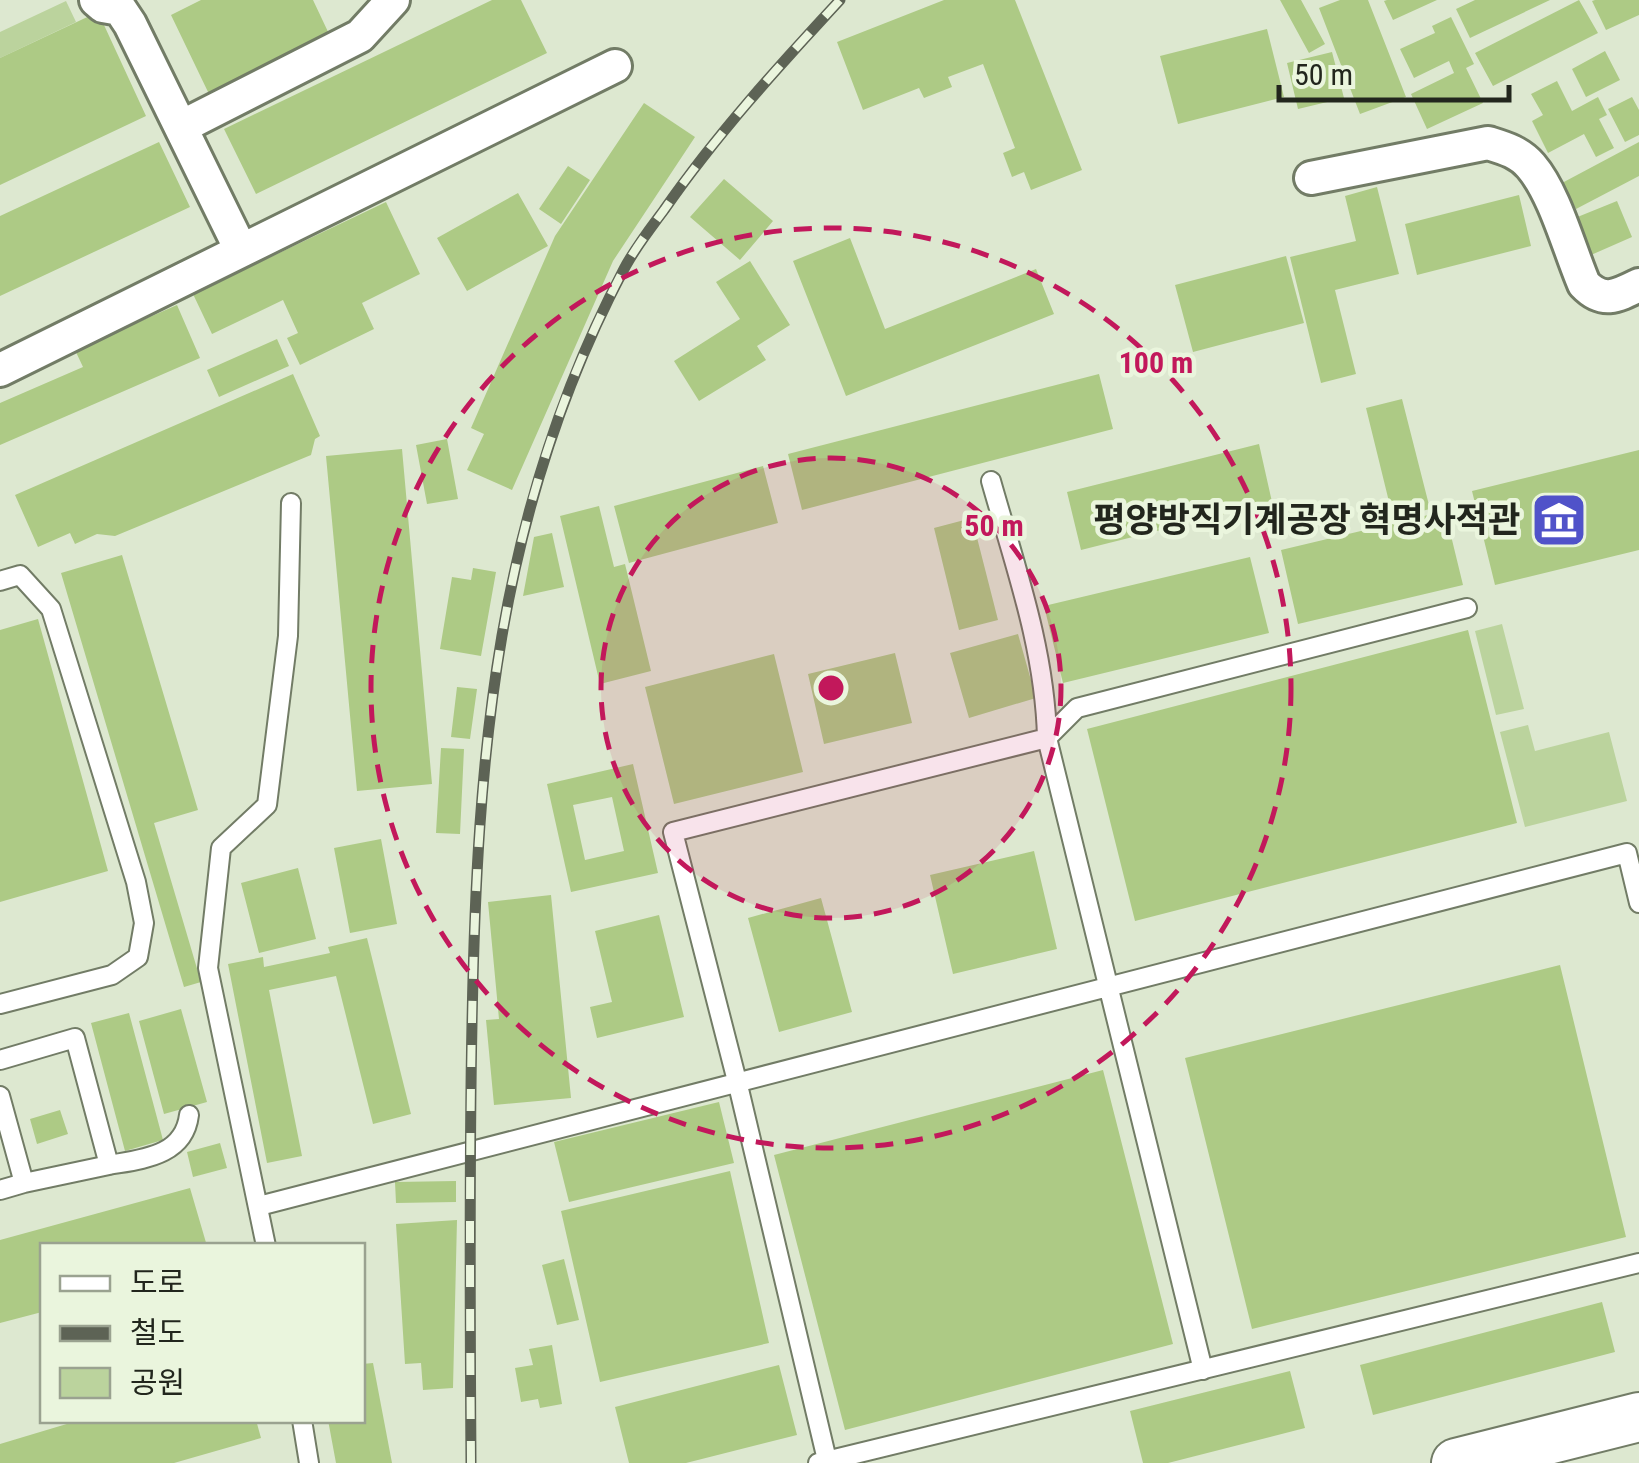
<svg xmlns="http://www.w3.org/2000/svg" width="1639" height="1463" font-family="'Roboto Condensed','Noto Sans KR',sans-serif">
<rect width="100%" height="100%" fill="#dde8d0"/>
<path fill="#bbd39d" d="M66,1L76,22L0,58V32Z
M1502,624L1524,709L1496,715L1475,631Z
M1528,725L1535,751L1609,732L1627,801L1525,827L1500,732Z"/>
<path fill="#adca85" fill-rule="evenodd" d="M201,0H313L330,36L209,94L171,15Z
M492,0H521L547,53L256,194L224,129Z
M944,0H1015L1082,170L1031,190L1024,172L1012,177L1003,153L1015,148L983,64L948,77L952,87L924,98L919,88L863,110L837,42Z
M1280,0H1301L1325,44L1309,53Z
M1340,0H1368L1406,97L1360,114L1319,8Z
M1387,0H1437L1393,20L1384,1Z
M1475,0H1550L1470,38L1456,9Z
M1579,0L1598,33L1493,86L1475,53Z
M1595,0H1639V15L1606,30L1592,1Z
M98,12L146,116L0,185V58Z
M1451,17L1474,64L1466,68L1483,103L1427,129L1411,94L1454,73L1449,61L1414,78L1400,49L1435,33L1432,26Z
M1267,29L1284,97L1178,124L1160,56Z
M1605,51L1620,80L1586,97L1572,69Z
M1332,52L1344,98L1298,109L1287,63Z
M1557,81L1572,111L1598,97L1607,115L1599,119L1614,148L1596,157L1584,134L1548,153L1532,121L1543,115L1531,94Z
M1632,97L1639,110V135L1625,142L1608,109Z
M644,103L695,137L613,261L512,490L467,470L484,434L471,428L555,236Z
M159,142L190,207L0,296V216Z
M1639,142V176L1576,209L1562,183Z
M568,166L590,180L561,224L539,209Z
M724,179L773,221L740,260L690,217Z
M1377,187L1399,274L1335,290L1356,374L1321,383L1290,257L1356,241L1345,196Z
M518,193L548,246L467,291L437,238Z
M1519,195L1531,246L1417,275L1405,224Z
M1617,201L1632,237L1591,255L1575,218Z
M386,202L420,274L362,303L374,329L300,365L287,338L298,333L283,300L212,334L193,294Z
M850,238L885,329L1036,269L1054,314L846,396L793,261Z
M1286,256L1304,323L1193,352L1175,285Z
M750,261L790,325L757,346L766,360L699,401L674,361L740,319L716,282Z
M177,305L200,358L0,445V403L83,367L75,350Z
M277,339L289,366L219,397L207,370Z
M293,374L320,436L315,439L311,455L115,536L97,534L75,544L70,533L38,547L15,495Z
M1099,374L1113,429L802,510L788,454Z
M1402,399L1430,509L1393,518L1366,408Z
M447,439L458,499L427,504L416,445Z
M1259,444L1272,502L1081,550L1067,492Z
M402,449L432,784L357,791L326,456Z
M1639,450V550L1495,585L1472,491Z
M763,466L778,523L629,563L614,506Z
M599,506L614,567L625,564L651,671L600,684L560,516Z
M1445,511L1463,585L1298,624L1281,550Z
M972,518L998,620L959,630L934,528Z
M552,533L564,587L523,596L534,537Z
M122,555L198,810L154,823L201,982L184,987L61,573Z
M1250,557L1269,633L1063,683L1044,606Z
M473,568L496,572L481,656L440,649L452,577L471,580Z
M38,619L108,871L0,902V630Z
M1468,630L1517,823L1135,921L1087,729Z
M1018,634L1036,698L969,718L950,653Z
M895,653L912,723L824,744L808,674Z
M774,654L803,772L674,804L645,687Z
M457,687L477,689L470,739L451,737Z
M441,748L464,749L460,834L436,833Z
M633,764L658,873L571,892L547,784ZM612,797L624,851L585,860L573,805Z
M381,839L397,924L350,933L334,848Z
M1034,851L1057,949L953,974L930,875Z
M298,868L316,939L259,953L241,883Z
M551,895L571,1098L494,1105L486,1020L499,1019L488,902Z
M821,898L852,1012L779,1032L748,918Z
M659,915L684,1017L597,1038L590,1007L612,1002L595,931Z
M367,938L411,1114L373,1124L336,976L269,990L302,1156L267,1163L228,964L263,957L264,967L330,953L328,947Z
M1560,965L1626,1237L1252,1329L1185,1058Z
M181,1009L207,1102L164,1114L139,1021Z
M129,1013L163,1140L125,1151L91,1023Z
M1103,1070L1173,1344L845,1430L774,1155Z
M719,1102L734,1163L569,1202L554,1142Z
M60,1110L68,1134L37,1144L30,1119Z
M220,1143L227,1168L193,1177L187,1152Z
M730,1171L769,1343L600,1382L561,1211Z
M456,1181V1202L396,1203L395,1182Z
M190,1188L207,1246H42V1312L0,1323V1240Z
M457,1220L453,1388L423,1390L421,1363L405,1364L396,1224Z
M564,1259L579,1320L557,1325L542,1265Z
M1602,1302L1615,1352L1373,1415L1360,1365Z
M552,1345L562,1404L540,1408L538,1399L521,1402L515,1368L533,1365L529,1349Z
M373,1363L392,1463H336L328,1420H362V1364Z
M779,1365L797,1435L686,1463H629L615,1407Z
M1290,1371L1305,1428L1168,1463H1143L1130,1411Z
M80,1420H256L261,1438L174,1463H0V1444Z"/>
<g fill="none" stroke-linecap="round" stroke-linejoin="round">
<g stroke="#727c66" stroke-width="22">
<path id="lane" d="M991,481C1015,566 1045,649 1047,738L1203,1370
M0,581L20,575L51,609L136,882L144,923L138,957L112,975L0,1004
M0,1060L75,1038L109,1165L24,1183
M0,1096L24,1183L0,1190
M109,1165C143,1159 184,1156 189,1115
M259,1206L1627,853L1639,903
M266,1246L208,968L221,848L267,805L288,636L291,503
M302,1420L309,1463
M827,1460L738,1085L673,832L1047,738L1077,708L1467,608
M818,1463L1639,1263"/>
</g>
<g stroke="#727c66" stroke-width="38">
<path id="street" d="M96,0L103,6L120,9L130,24L241,250
M183,126L360,36L393,0
M1311,178L1488,143C1504,148 1519,152 1531,166C1555,194 1569,249 1584,284C1603,304 1617,296 1639,285
M0,370L615,66"/>
</g>
<g stroke="#727c66" stroke-width="52">
<path id="secondary" d="M1456,1463L1639,1417"/>
</g>
<use href="#lane" stroke="#fff" stroke-width="18"/>
<use href="#street" stroke="#fff" stroke-width="32"/>
<use href="#secondary" stroke="#fff" stroke-width="48"/>
<g stroke="#5d6355" stroke-width="11">
<path id="rail" d="M471,1463C470,1316 469,1170 472,1023C477,755 496,511 624,269C635,248 650,229 664,210C716,135 778,67 840,0"/>
</g>
<use href="#rail" stroke="#eaf5dd" stroke-width="8" stroke-dasharray="22" stroke-linecap="butt"/>
</g>
<circle cx="831" cy="688" r="230" fill="#c2185b" fill-opacity=".12"/>
<g fill="none" stroke="#c2185b" stroke-width="5" stroke-dasharray="18 12">
<circle cx="831" cy="688" r="230"/>
<circle cx="831" cy="688" r="460"/>
</g>
<defs>
<g id="museum-square" transform="scale(2.875)"><rect x="-9" y="-9" width="18" height="18" rx="4" fill="#5052c9" stroke="#eaf5dd"/><path d="M0-6L6-3V-2H-6V-3ZM-5-1h2V3h-2ZM-1-1h2V3h-2ZM3-1h2V3H3ZM-6 4H6V6H-6Z" fill="#fff"/></g>
</defs>
<g fill-rule="evenodd">
<use href="#museum-square" x="1559" y="520"/>
</g>
<g text-anchor="middle" dominant-baseline="central" stroke-width="9" stroke-linejoin="round" paint-order="stroke">
<g font-size="35" font-weight="bold" fill="#22261d" stroke="#eaf5dd" text-anchor="end">
<text x="1520" y="520">평양방직기계공장 혁명사적관</text>
</g>
</g>
<circle cx="831" cy="688" r="15" fill="#c2185b" stroke="#eaf5dd" stroke-width="5"/>
<g font-size="30" text-anchor="middle" font-weight="bold" fill="#c2185b" stroke="#eaf5dd" stroke-width="9" stroke-linejoin="round" paint-order="stroke">
<text x="1156" y="373">100 m</text>
<text x="994" y="536">50 m</text>
</g>
<rect x="40" y="1243" width="325" height="180" fill="#eaf5dd" stroke="#9aa290" stroke-width="2.5"/>
<rect x="60" y="1276" width="50" height="15" fill="#ffffff" stroke="#9aa290" stroke-width="2.5"/>
<text x="130" y="1293" font-size="30" fill="#22261d">도로</text>
<rect x="60" y="1326" width="50" height="15" fill="#5d6355" stroke="#9aa290" stroke-width="2.5"/>
<text x="130" y="1343" font-size="30" fill="#22261d">철도</text>
<rect x="60" y="1368" width="50" height="30" fill="#bbd39d" stroke="#9aa290" stroke-width="2.5"/>
<text x="130" y="1393" font-size="30" fill="#22261d">공원</text>
<path d="M1279 85v15h230v-15" fill="none" stroke="#22261d" stroke-width="5"/>
<text x="1294" y="85" font-size="30" fill="#22261d" stroke="#eaf5dd" stroke-width="8" paint-order="stroke">50 m</text>
</svg>
